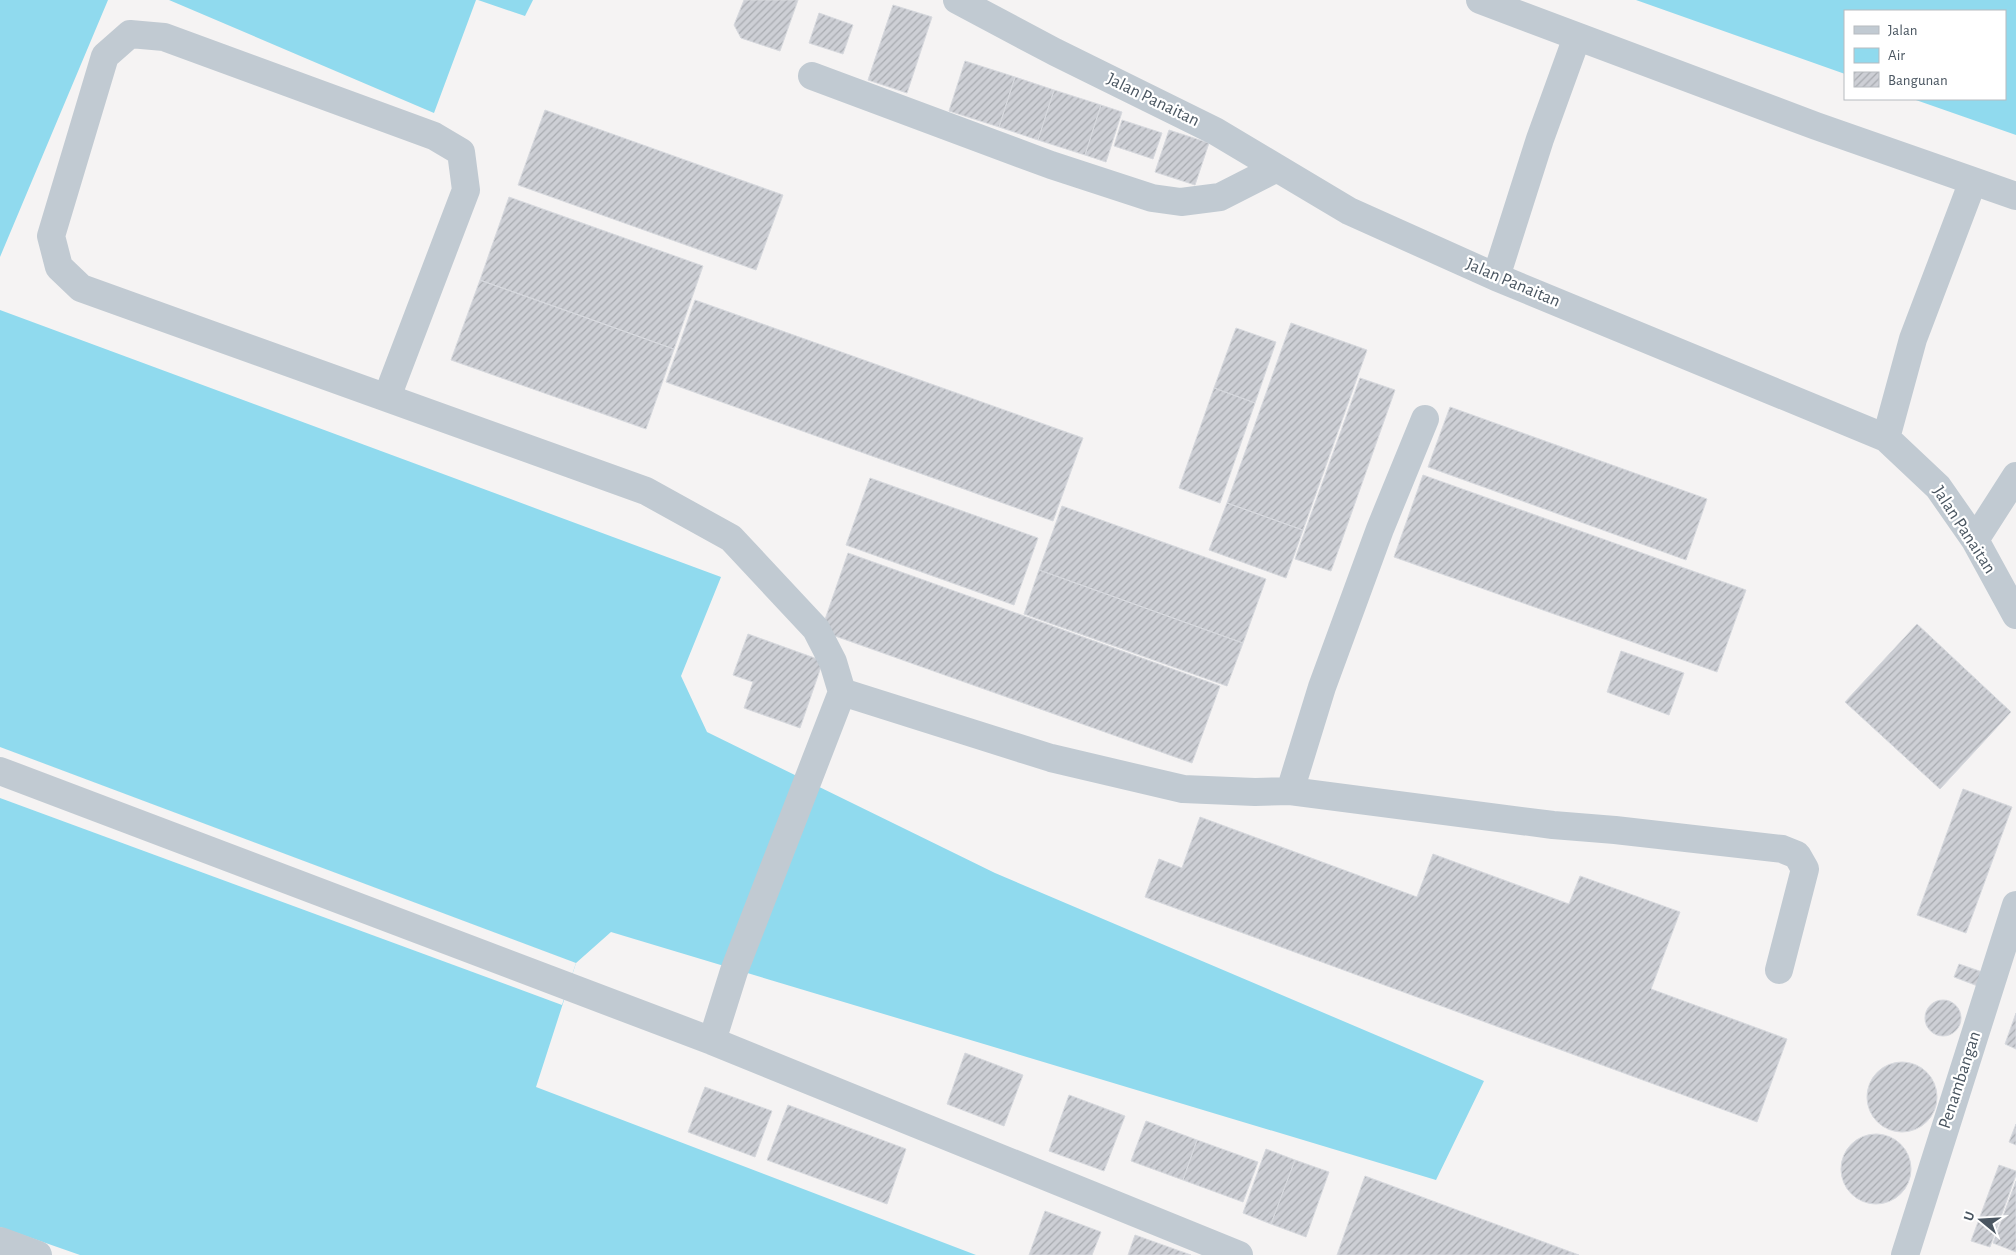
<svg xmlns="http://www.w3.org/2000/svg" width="2016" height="1255" font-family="'Alegreya Sans',sans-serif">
<defs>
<pattern id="building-hatch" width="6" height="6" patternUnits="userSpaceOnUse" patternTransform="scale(1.25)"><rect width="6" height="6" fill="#cdcfd5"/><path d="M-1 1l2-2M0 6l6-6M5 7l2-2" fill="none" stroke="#a8abb0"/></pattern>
</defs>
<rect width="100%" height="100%" fill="#f5f3f3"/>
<path fill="#90daee" d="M0,0H108L0,257Z
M169,0H476L434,113Z
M478,0H533L525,16Z
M1636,0H2016V135L1913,99H2005V11H1845V74Z
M0,310L721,577L681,676L707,732L995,873L1484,1081L1436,1180L611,932L576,963L536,1087L976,1255H80L0,1227Z"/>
<path fill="#f5f3f3" d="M0,747L576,963L562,1005L0,798Z"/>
<path fill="url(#building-hatch)" stroke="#d7d9de" d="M744,0H798L780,51L741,38L734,25Z
M893,5L932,17L907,93L868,80Z
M819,13L853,25L843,54L809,43Z
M965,61L1015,77L999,127L949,111Z
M1015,77L1054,90L1038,140L999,127Z
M1054,90L1101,105L1085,155L1038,140Z
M1101,105L1122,112L1106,162L1085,155Z
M545,110L783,195L756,270L518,185Z
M1122,120L1162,133L1153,159L1114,146Z
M1169,130L1209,143L1195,185L1155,172Z
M509,197L703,266L674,349L480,280Z
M480,280L674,349L646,429L451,360Z
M695,300L1083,438L1053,521L666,382Z
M1291,323L1367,350L1303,530L1227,503Z
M1236,328L1276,342L1255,403L1214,388Z
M1360,378L1395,390L1331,571L1295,559Z
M1214,388L1255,403L1220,503L1179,488Z
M1450,407L1707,499L1686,560L1428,467Z
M1423,475L1746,590L1717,672L1394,557Z
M870,478L1038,538L1014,605L846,545Z
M1227,503L1303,530L1286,578L1209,550Z
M1062,506L1266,579L1243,643L1039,570Z
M848,553L1220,686L1192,763L821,631Z
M1039,570L1243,643L1227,686L1024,614Z
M1917,624L2011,712L1940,789L1845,702Z
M748,634L823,661L800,728L744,708L753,682L733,675Z
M1621,651L1684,673L1669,715L1607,692Z
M1963,789L2012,807L1966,933L1917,915Z
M1200,817L1417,897L1433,854L1569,904L1580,876L1680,912L1651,989L1787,1039L1757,1122L1145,897L1159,859L1182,868Z
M1959,964L1988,974L1983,988L1954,977Z
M1925 1018a18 18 0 1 1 36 0a18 18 0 1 1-36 0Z
M2016,1013V1049L2005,1044Z
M965,1053L1023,1075L1004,1126L947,1104Z
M1867 1097a35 35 0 1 1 70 0a35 35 0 1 1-70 0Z
M705,1087L772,1111L755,1157L688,1132Z
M1069,1095L1125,1116L1104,1171L1049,1151Z
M788,1105L906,1149L887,1204L767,1160Z
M1146,1121L1197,1140L1183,1180L1131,1161Z
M2016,1124V1145L2009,1142Z
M1841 1169a35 35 0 1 1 70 0a35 35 0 1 1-70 0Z
M1197,1140L1258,1162L1243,1202L1183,1180Z
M1266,1149L1295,1160L1271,1224L1243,1213Z
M1295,1160L1329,1172L1306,1237L1271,1224Z
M1999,1165L2016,1171V1175L1990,1247L1971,1241Z
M1365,1176L1579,1255H1337Z
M2016,1181V1252L1993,1243Z
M1045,1211L1101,1232L1092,1255H1029Z
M1135,1235L1191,1255H1128Z"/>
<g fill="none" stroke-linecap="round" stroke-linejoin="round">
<path stroke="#c1cad2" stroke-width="28" d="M957,0L1055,52L1215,131L1349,211L1496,277L1886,438L1938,487L1975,540L2016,615
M1480,0L1816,126L1973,181L1913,339L1886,438
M812,76L1051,165L1152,198L1181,202L1220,197L1277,168
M1973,181L2016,196
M1496,277L1540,139L1577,37
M387,397L466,190L461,152L434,136L164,37L130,34L105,56L51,236L59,267L81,288L646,491L731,538L816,629L833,662L842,692L734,971L712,1041
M1975,540L2016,476
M842,692L1051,758L1183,789L1255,792L1290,791L1322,687L1380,529L1425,419
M0,771L712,1041L1239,1255
M1290,791L1553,825L1615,830L1782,849L1797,855L1805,869L1779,970
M0,1241L38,1255
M1905,1255L2016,905"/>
</g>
<g text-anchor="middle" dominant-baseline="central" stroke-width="4.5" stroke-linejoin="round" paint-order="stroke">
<g font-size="18" fill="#4a5661" stroke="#fff">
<text transform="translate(1153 100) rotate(26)">Jalan Panaitan</text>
<text transform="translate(1513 283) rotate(23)">Jalan Panaitan</text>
<text transform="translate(1964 530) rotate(57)">Jalan Panaitan</text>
<text transform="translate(1960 1080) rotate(-72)">Penambangan</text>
</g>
</g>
<rect x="1844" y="10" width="162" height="90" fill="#ffffff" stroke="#b7bbc0"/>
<rect x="1854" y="26" width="25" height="8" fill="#c1cad2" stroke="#b7bbc0"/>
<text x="1888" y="35" font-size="15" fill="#4a5661">Jalan</text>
<rect x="1854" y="48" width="25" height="15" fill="#90daee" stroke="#b7bbc0"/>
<text x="1888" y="60" font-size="15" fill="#4a5661">Air</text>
<rect x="1854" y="72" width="25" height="15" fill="url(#building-hatch)" stroke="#b7bbc0"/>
<text x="1888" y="85" font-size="15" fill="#4a5661">Bangunan</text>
<g transform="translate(1981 1220) rotate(288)" stroke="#ffffff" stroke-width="4" paint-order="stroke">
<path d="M0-4L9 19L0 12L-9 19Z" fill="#4a5661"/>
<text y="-8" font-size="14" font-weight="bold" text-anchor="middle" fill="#4a5661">U</text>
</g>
</svg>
